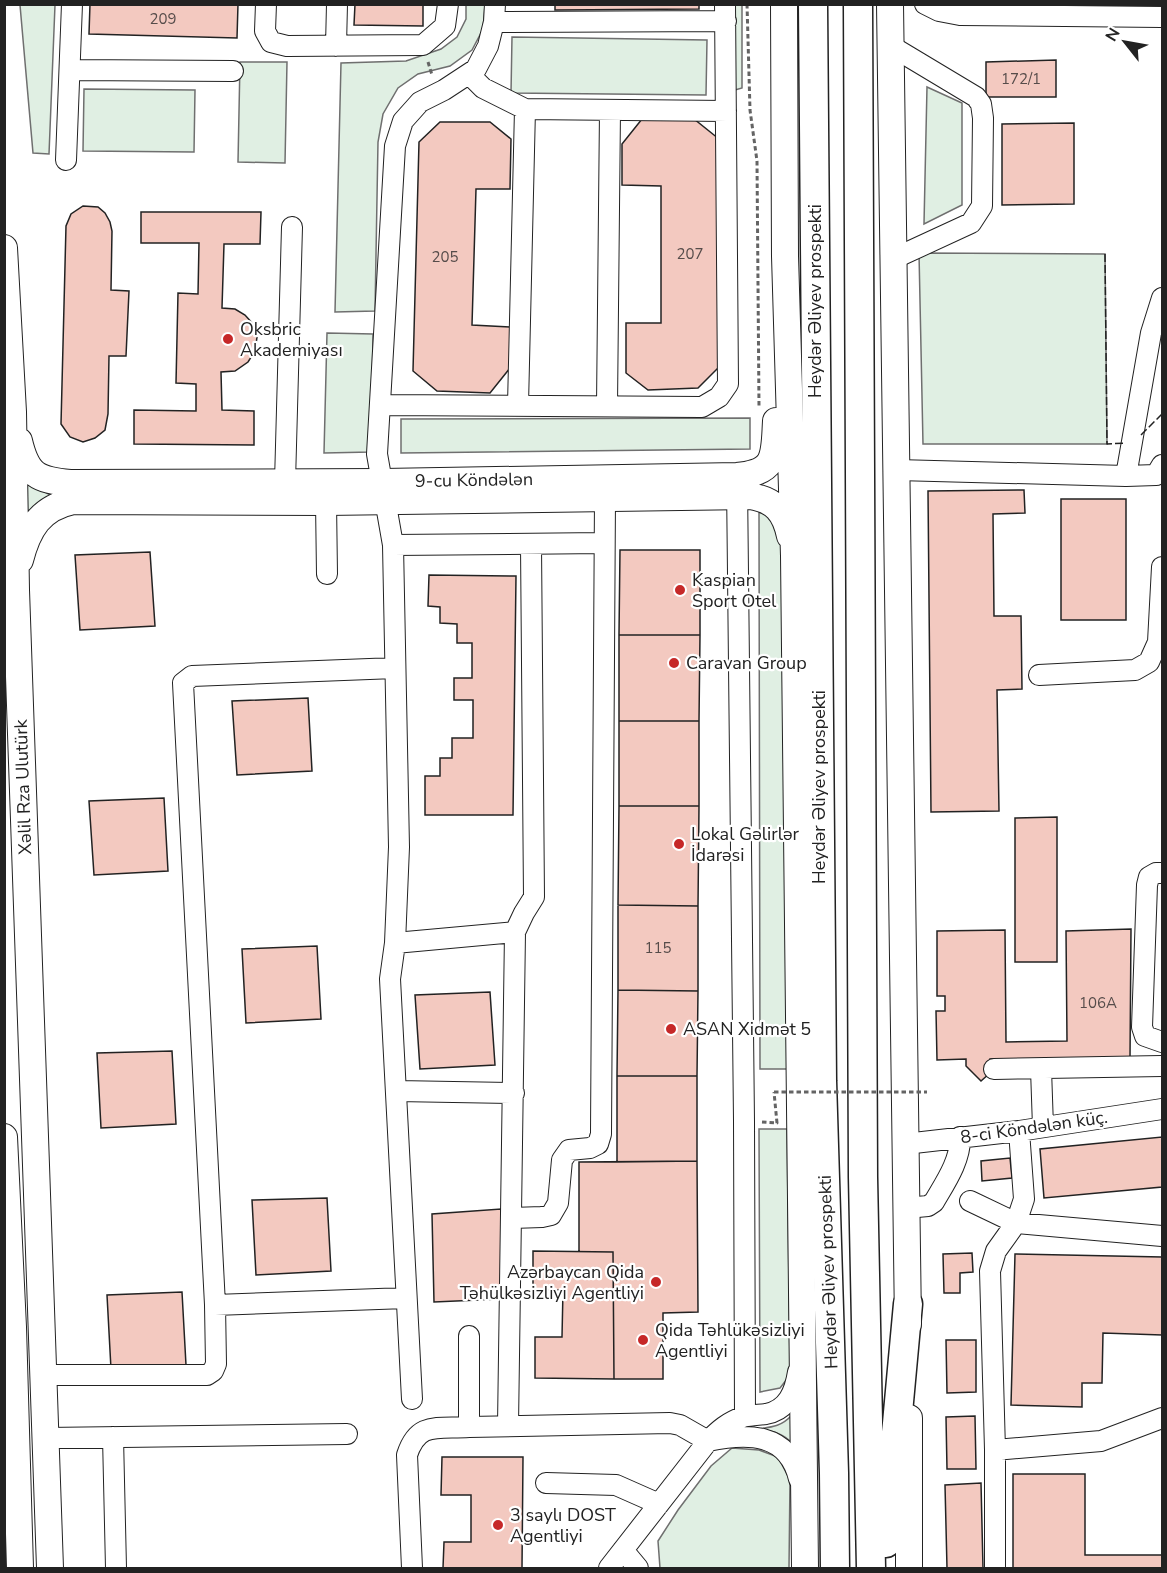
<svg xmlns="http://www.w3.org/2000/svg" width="1167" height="1573" font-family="'Nunito Sans',sans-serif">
<rect width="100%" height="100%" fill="#fff"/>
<path fill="#e0efe3" stroke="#6f6f6f" stroke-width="1.5" d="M20,5H55L49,154L33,153Z
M466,5H485L483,29L472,50L450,66L418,74L398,88L383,114L378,142L375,311L335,312L341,63L406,61L441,49L457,37L466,19Z
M735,5H742V88L735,90Z
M512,37L707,40L706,95L511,93Z
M240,62H287L285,163L238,162Z
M927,87L962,103V205L924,224Z
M84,89L195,90L194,152L83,151Z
M919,253L1105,254L1107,444H923Z
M327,333L373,334L371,452L324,453Z
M750,418V449L401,453V419Z
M24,478L50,495L26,519Z
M769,512L782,536L787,1069H760L759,513Z
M759,1129H787L790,1366L787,1379L780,1388L760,1392Z
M792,1415L793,1444C783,1433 773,1431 758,1429C773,1427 782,1426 792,1415Z
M732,1448L759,1450L778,1457L790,1480L789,1568H660L658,1541L678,1510L711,1466Z"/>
<path fill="#f3c9c0" stroke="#222" stroke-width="1.5" d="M90,4H238L237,38L89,34Z
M355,4H423V26L354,25Z
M555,4H699V9L555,10Z
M1056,60V97H986V62Z
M642,119H694L719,139V367L698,388L648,390L626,373V323H661V186L622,185V144Z
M440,122H490L511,139L510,189H476L472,325L511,327L510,368L490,393L437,391L413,371L419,142Z
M1074,123V204L1002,205V124Z
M83,206L98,207L105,213L110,222L112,231L111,290L129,291L126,356H109L108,414L105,430L95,438L83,442L70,437L61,424L66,226L71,214Z
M141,212H261L260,244H224L222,308L235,309L245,315L253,324L257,337L255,351L248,362L235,371L221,372L222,410L254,411V445L134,444V410L196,411V384L176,383L178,293L198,294L199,243H141Z
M1024,490L1025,513L993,514L994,616H1021L1022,689L997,690L999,811L931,812L928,491Z
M1061,499H1126V620H1061Z
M620,550H700V635H619Z
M150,552L155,626L80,630L75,555Z
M429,575L516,576L513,815H425V776H440V758H452V738H473V700H454V678H472V643H457V624L440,623V607L428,606Z
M619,635H700L699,721H619Z
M308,698L312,771L237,775L232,701Z
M619,721H699V806H619Z
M164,798L168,871L94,875L89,801Z
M619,806H699L698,906L618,905Z
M1057,817V962H1015V818Z
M618,905L698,906V991L618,990Z
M1131,929L1130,1059H990V1073L981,1081L966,1066V1059L937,1060L936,1011H945V996H937V931L1005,930L1006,1042L1067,1041L1066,931Z
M317,946L321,1019L246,1023L242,949Z
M618,990L698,991L697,1076H617Z
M490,992L495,1065L420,1069L415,995Z
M172,1051L176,1124L101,1128L97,1053Z
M617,1076H697V1161L617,1162Z
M1162,1137V1187L1044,1198L1040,1149Z
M1010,1158L1012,1178L982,1181L981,1161Z
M697,1161L698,1312L663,1313V1379H614L613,1252H579V1162Z
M327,1198L331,1271L256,1275L252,1200Z
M501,1209V1299L434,1302L432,1214Z
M533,1251L613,1252L614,1379L535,1378V1337H562L563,1290H533Z
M972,1253L973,1272L960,1273V1293H944L943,1254Z
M1015,1254L1162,1257V1335L1103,1333L1102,1383H1082V1407L1011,1405Z
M182,1292L186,1365L111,1369L107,1295Z
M946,1340H976V1392L947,1393Z
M975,1416L976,1469H947L946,1417Z
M442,1457H523L522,1568H443L444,1542H471V1495H441Z
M1013,1474H1085V1555H1162V1568H1013Z
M981,1483L983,1568H947L945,1485Z"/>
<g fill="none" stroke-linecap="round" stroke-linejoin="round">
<g stroke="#222" stroke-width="22">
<path id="minor" d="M266,4L265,31L271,42L287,46L423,45L445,26L448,4
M925,4L939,11L960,15L1162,17
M494,22L726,21
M336,46L337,4
M891,46L976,97L981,104L983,118L982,206L971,223L893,259
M70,70L233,71
M469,74L483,88L525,109
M66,160L72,4
M381,405L702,407L719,397L728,384L725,4
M518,405L525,109L726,111
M607,406L610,110
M897,470L1126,476L1156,475L1162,465
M1126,476L1151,333L1162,298
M285,482L292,227
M737,483L744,1121L745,1416
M326,502L327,574
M393,545L603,543
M1039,675L1135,670L1149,662L1158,642L1162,567
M1162,873H1156L1149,877L1147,885L1142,1027L1145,1036L1162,1042
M395,943L515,932
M994,1069L1162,1066
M1041,1069L1043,1127
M397,1091L514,1093
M905,1144L1019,1131L1162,1109
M970,1201L1016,1223L1162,1236
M906,1208L928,1206L934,1202C945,1183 961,1160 960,1137
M512,1218L542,1217L551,1215L558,1203L562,1160L569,1150L590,1148L598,1144L601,1134L605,498
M215,1305L183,683L192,676L395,668
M469,1336V1427L670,1423L680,1425L708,1441C747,1433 788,1432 799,1479
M43,1375H207L213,1371L216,1364L215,1305L406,1298
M412,1399L390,979L395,943L399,847L393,545L377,454L395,146L403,121L420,102L444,90L476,69L488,46L494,22L495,4
M508,1426L515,932L524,913L534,897L531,545
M113,1437L116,1568
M46,1438L347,1434
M995,1450L1101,1441L1162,1418
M546,1483L616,1485L659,1504
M623,1550L638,1568
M412,1568L407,1455C418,1421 437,1429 469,1427
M609,1568L708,1441C719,1430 728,1422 743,1417C750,1415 758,1415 766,1414C788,1410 795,1391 798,1372
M995,1568V1450L990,1271L996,1251L1016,1223L1024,1199L1019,1131"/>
</g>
<g stroke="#222" stroke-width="28">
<path id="major" d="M784,4L785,256L794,556L805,1568
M890,4L908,1324
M4,248L13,412L16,590L50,1568
M19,441C27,475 37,480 70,483L383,482L737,476C777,472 774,456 776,421
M20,560C28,529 40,508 73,501L326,502L750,496C775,500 785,512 790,536
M4,1137L13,1327L20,1568
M909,1418V1568"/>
</g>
<g stroke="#222" stroke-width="31">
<path id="highway" d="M813,4L822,1081L834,1473L835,1568
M858,4L863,1177L871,1568
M886,1543L908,1304"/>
</g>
<path stroke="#646464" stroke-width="3" stroke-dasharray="4.5 3" stroke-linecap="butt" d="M747,4L750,110L757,161L759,407
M428,62L432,75
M762,1122L777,1123L774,1092"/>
<use href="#minor" stroke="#fff" stroke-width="20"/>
<use href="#major" stroke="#fff" stroke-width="26"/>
<use href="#highway" stroke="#fff" stroke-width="28"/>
<path stroke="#646464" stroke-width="3" stroke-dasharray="4.5 3" stroke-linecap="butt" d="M774,1092H927"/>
<path stroke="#222" stroke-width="1.5" stroke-dasharray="8 3" stroke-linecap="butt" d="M1105,254L1107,444L1126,443
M1141,435L1162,414"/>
</g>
<g fill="#c62828" stroke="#fff" stroke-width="2">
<circle cx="228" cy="339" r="6"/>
<circle cx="680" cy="590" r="6"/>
<circle cx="674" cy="663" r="6"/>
<circle cx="679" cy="844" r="6"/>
<circle cx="671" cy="1029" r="6"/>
<circle cx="656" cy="1282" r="6"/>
<circle cx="643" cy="1340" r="6"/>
<circle cx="498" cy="1525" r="6"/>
</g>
<g text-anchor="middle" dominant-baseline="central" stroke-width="4.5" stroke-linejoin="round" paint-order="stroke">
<g font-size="15" fill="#564c4a">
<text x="163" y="19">209</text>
<text x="1021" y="79">172/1</text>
<text x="690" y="254">207</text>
<text x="445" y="257">205</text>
<text x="658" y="948">115</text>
<text x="1098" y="1003">106A</text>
</g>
<g font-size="18" fill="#222" stroke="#fff">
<text transform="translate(815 301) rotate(-90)">Heydər Əliyev prospekti</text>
<text transform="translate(474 480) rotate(-1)">9-cu Köndələn</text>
<text transform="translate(23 787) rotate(-92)">Xəlil Rza Ulutürk</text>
<text transform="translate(819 787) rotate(-90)">Heydər Əliyev prospekti</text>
<text transform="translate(1034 1127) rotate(-8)">8-ci Köndələn küç.</text>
<text transform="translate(828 1272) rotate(-92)">Heydər Əliyev prospekti</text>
</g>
<g font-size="18" fill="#222" stroke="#fff" text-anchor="start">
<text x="240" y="329">Oksbric<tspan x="240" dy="21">Akademiyası</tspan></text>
<text x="692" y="580">Kaspian<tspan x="692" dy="21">Sport Otel</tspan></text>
<text x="686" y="663">Caravan Group</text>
<text x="691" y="834">Lokal Gəlirlər<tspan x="691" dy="21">İdarəsi</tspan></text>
<text x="683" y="1029">ASAN Xidmət 5</text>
<text x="644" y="1272" text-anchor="end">Azərbaycan Qida<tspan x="644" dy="21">Təhülkəsizliyi Agentliyi</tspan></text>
<text x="655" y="1330">Qida Təhlükəsizliyi<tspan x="655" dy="21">Agentliyi</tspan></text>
<text x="510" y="1515">3 saylı DOST<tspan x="510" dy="21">Agentliyi</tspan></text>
</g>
</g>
<rect width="1167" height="1573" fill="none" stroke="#222222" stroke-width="12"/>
<g transform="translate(1125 42) rotate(301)" stroke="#ffffff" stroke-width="4.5" paint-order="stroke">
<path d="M0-4.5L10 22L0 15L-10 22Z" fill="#222222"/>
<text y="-9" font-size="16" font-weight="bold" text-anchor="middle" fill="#222222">N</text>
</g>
</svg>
